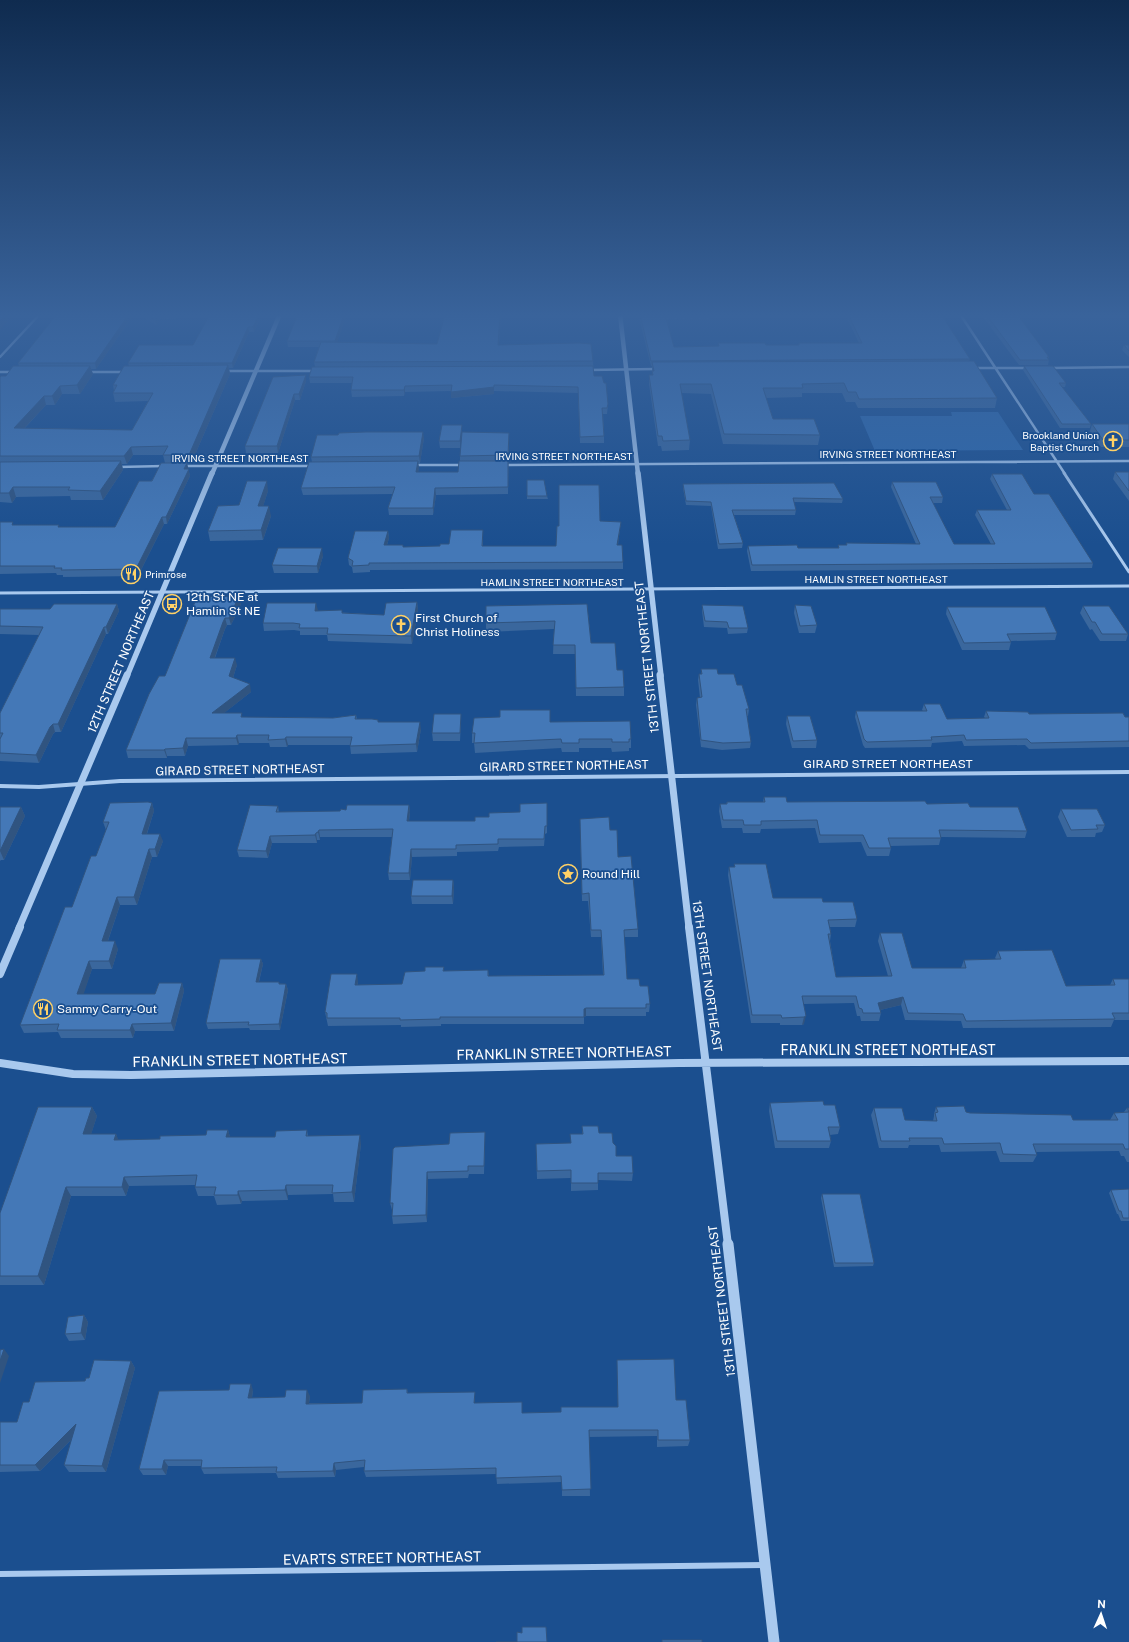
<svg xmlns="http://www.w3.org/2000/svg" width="1129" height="1642" font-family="'Public Sans',sans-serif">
<rect width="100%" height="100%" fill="#1b4f8f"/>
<path fill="#2e69ad" d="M951,412H998L1023,450L875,451L860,416H952Z"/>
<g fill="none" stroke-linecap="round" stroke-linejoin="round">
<path stroke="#a9c9ee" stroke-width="2.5" d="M960,314L1065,474
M0,357L40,314
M974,368H1028
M1050,368L1129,367
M588,370L656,369
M224,371H316
M0,372H14
M88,372H126
M414,465H464
M504,465L1129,461
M182,466H314
M118,467L164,466"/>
<path stroke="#a9c9ee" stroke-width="3" d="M1064,473L1129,572
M0,593L1129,586"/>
<path stroke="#a9c9ee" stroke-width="4" d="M0,786L39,787L120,781L1129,772"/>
<path stroke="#a9c9ee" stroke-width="6" d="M0,1574L764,1565"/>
<path stroke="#a9c9ee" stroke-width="4.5" d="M620,314L638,474
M212,474L280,314"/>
<path stroke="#a9c9ee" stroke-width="5.5" d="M638,473L661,676
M127,676L212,473"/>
<path stroke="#a9c9ee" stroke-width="7" d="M660,675L689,928
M19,928L127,675"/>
<path stroke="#a9c9ee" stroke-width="8" d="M689,927L728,1245
M0,974L20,927
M0,1063L73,1074L131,1075L679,1063L1129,1061"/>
<path stroke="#a9c9ee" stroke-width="11" d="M728,1244L774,1642"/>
</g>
<path fill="#3a679d" d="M57,314H134L96,369H91L93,374L80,394H62L55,405H46L25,428L132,430L148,401L115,402L113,393L114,391L113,385L129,366L128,363L193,345L209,317L178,316L176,319H160L156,325L138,314H262L254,332H249L233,368H229L230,374L191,464H187L190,476L167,524H164L138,576L63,577V575H57L56,573L0,574V522L14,525L60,527H115L165,463L163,455H133L127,464H122L123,470L103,500H71L70,496L16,497L12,503L0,502V377L6,376L19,366L18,363Z
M298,314H416L346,315L337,343L437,344L444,318L427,317V316H424V314H563L501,315L499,345L593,361L594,376L608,404L607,414H603L604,436V443H580L578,393L494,391V394L451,398V391L405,392L404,396L352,397L351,390L352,383H310L309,377L315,367L314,362L319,347H288L287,341Z
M638,314H710V320L667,319L674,347L718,346V343L766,345H798L799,343H859L845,314H833H941L970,359L969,361L997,398L995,408H858L855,402H846L842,393H802V397L766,398L773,419L820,435L818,445L723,444L711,394L681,393L690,440L689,450L662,451L661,446H658L649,384V375H652V366H651Z
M747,314H794L793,317H748Z
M981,314H1017L1049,357L1048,359L1049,360L1048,365H1019Z
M1124,345H1129V357L1122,350Z
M1024,366L1066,383L1065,387H1062L1091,424L1090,428H1060L1023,370Z
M306,375V381L300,400H295L278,453H246L245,446Z
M1092,424H1129V447H1101L1090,431Z
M462,425V432L460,448H440L439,441Z
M424,438L420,463H418L419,468L418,472H458L460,461V456L509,439L508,494L436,495L433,515H389L388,508L393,494L303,495L301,488L312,462L311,457Z
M1115,472H1129V501L1113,479Z
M992,474L1034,494L1093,563L1092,568L751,571L747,551L748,546L798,548H838V545H846V543L916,544L891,487L892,482L943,497L942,503H933L954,544H991L975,515L977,510H1007L990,479Z
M683,484L843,499L842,503L794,502L796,510L795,515H734L743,543L742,548L718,549L711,506L686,505L683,488Z
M268,491L263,506L271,516L263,540L210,541L208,531L239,505Z
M527,496H547L548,499H527Z
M600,521L621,522L620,528L618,545L623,562V569L370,570V572L353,573L352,567L349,565L348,558L388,531L389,538L387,545L404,547L440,546L483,537V546H556L559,526Z
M323,556L318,573H274L272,565Z
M197,597L241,604L231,625H227L225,629L215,658L237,665L233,678L251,692L224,713L243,717L333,718L356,715L357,719L378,720V722L421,729L417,752L351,754L350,745H288L287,747H270L269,743H239L238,745L188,746L185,756H167V758H128L126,750L165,676Z
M417,602L418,610L412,644L328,641L327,635H300V631L294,630L264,631L263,623L317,611L384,615Z
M117,604L119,611L108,634H106L61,732H55L53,734L39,763L0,761V713L39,635L0,634V609H50Z
M587,604L591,643L617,670L624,687V696H576L575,654H553L554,629L486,632V623Z
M702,605L748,628L747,633L728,634L727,628L704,627L702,611Z
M795,605L817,625L815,633H799L794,613Z
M1083,606L1128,634L1126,641H1100L1092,629L1090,630L1080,613Z
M947,607L1057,633L1055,640L1011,641V642L1009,650H962L946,614Z
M701,669L718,674L737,685L749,709L748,716H747L751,742L750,748L722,750L701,747L696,705L697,698H700L698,680L699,674H701Z
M924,704L947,719L985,718L984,717L986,711L1029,714L1129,717V747L1029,749L1025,745L964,746L962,741L932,743L931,747L865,748L863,745L855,717L856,711H923L922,710Z
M461,714V721L460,741H433L432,733Z
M787,716L817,740L816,748H792L786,724Z
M500,717L550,722L631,739V748H629V751L612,752L611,748H579V752H562L561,748L475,753L474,743H472V733Z
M764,797L787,802L927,804L970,807L1027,831L1025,838L941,837L939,845L890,846L891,848L889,856H867L861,842L819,843L815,828L761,829L760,833H743L742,828H722L719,811L720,804H726L727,802H763Z
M152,803L154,811L147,834L163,841L157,857H152L137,905H120L108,941L118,949L112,969H92L83,994H155L182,983L184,991L174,1031H135L133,1038H61L58,1032L24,1033L20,1025L72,907L96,856L106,830L103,822Z
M547,803V833L545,834L544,846L499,847L498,851L457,852V856L412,857L410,880H389L388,873L392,837H320V840H317V843H272L268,858L239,857L237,850L278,806L279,812L340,811L346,810L409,805L410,812L409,821H475L489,817L520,812Z
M0,807H21L25,816L4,860H1L0,861Z
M1061,809L1105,825L1102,832L1096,833L1095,837H1067L1058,817Z
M580,826L610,830L618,857L638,929V937H624L627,979L640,986L650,1004L649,1012H646V1016H586L584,1017V1024H441V1026L401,1027V1025L328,1026L325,1012L358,981V985L402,984L425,971L444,967V971L488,970L489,976L603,975L601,937H591L588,901H582Z
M734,864L773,898L823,902L857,919L855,927H830L831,934L830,941L836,977L888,976L878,941L880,933L912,968H961L964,960L996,959L995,958L998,951L1066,986L1110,985L1113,979H1129V1020H1114L1111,1027L963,1028L961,1021L905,1020L901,1005L880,1010L881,1013L879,1021H861L860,1016H857L854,1003L804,1004V1024L802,1025H780V1023H751L728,875L729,867H734Z
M453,880L454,887L453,904H412L411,896Z
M261,959L263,964L259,982L286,984L288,990L280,1030H250L249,1028L208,1029L206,1023Z
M770,1103L824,1105L840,1127L838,1134L830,1135L831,1141L829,1148H775L769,1111Z
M92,1107L97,1116L91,1134H116L118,1140L160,1139L206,1135L228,1130L230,1137H275L307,1130L308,1136L361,1144L354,1202H334L333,1194L288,1195V1200L242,1201L241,1204L217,1205L214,1196H198L195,1187V1185L129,1186L126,1196H71L44,1285H0V1213Z
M936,1107L970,1113L1073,1120H1110L1114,1113L1124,1112L1127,1108H1129V1162H1127L1124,1156H1121L1119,1151L1036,1152L1037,1155L1033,1162H1000L996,1151L941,1152L939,1145H909L908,1148H879L871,1115L874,1108L905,1120L933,1121L934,1116V1114Z
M582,1126L599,1133L613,1143L616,1156L633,1173L632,1181L598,1180V1190L571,1191V1178L537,1179L536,1144L570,1143L582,1134Z
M485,1132V1139L484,1174H469L468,1178L428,1179L427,1222L393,1224L392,1216V1210L390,1203L449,1144Z
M1129,1189V1221H1121L1118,1214H1117L1109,1193L1111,1190Z
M822,1194L874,1263L873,1266L834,1267L821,1198Z
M84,1315L88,1322L85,1340L69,1341L65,1334Z
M617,1360L676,1400L690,1440L688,1446L657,1447V1436L589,1437L590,1496H562V1482L497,1484L496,1474L366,1477L364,1471V1467L336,1470L335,1477L278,1478L276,1473L204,1474L201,1468V1466H168L166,1475H143L139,1469L253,1390L252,1398L310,1396L309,1403H362L407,1389L408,1393L475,1399V1403L522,1413L561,1412L618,1407Z
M131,1361L135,1368L106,1472H69L64,1465L72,1439L40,1471L0,1472V1422H17L29,1402L85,1381L89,1378Z"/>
<path fill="#305480" d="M7,314H18L6,323L0,330V321Z
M129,314H134L96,369L95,363Z
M159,314L160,319L156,325L155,320Z
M175,314H177L178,316L176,319Z
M259,314H262L254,332L253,327Z
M344,314H345L346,315L336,347L335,341Z
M500,314H501L498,351V345Z
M248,327L249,332L233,368L232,363Z
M228,365L230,374L191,464L189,455Z
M90,366L93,374L80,394L77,385Z
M306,375V381L300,400L299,394Z
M494,385V394L451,398V392Z
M60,386L62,394L55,405L52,396Z
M405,386V392L404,396V390Z
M294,394L295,400L278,453L277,446Z
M44,396L46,405L17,436L14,428Z
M462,425V432L460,448V441Z
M423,432L424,438L420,463L419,456Z
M131,447L133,455L127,464L124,456Z
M121,461L123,470L103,500L100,491Z
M418,461L419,468L417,479L416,472Z
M187,463L190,476L167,524L166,517Z
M267,481L268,491L260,516L258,506Z
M13,487L16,497L12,503L9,493Z
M435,488L436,495L433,515V508Z
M269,506L271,516L263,540L261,530Z
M162,517L164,524L138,576L136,569Z
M621,522L620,528L617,552V545Z
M388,531L389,538L385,552L384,545Z
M322,548L323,556L318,573L317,566Z
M239,596L241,604L231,625L229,618Z
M417,602L418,610L412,644L411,636Z
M316,603L318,610L316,618L315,611Z
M117,604L119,611L108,634L106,627Z
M225,618L227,625L225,629L212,665L210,658L223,622Z
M104,627L106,634L61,732L58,724Z
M235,658L237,665L231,684L229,676Z
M250,684L251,692L214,721L212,713Z
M420,722L421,729L417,752L416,744Z
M53,724L55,732L53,734L39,763L36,755L50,727Z
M237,735L239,743L238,745L236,738Z
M286,737L288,745L287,747L285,739Z
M186,738L188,746L185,756L183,748Z
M165,749L167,756V758L164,750Z
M152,803L154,811L144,842L142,834Z
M409,805L410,812L408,828L407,821Z
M21,807L25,816L4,860L0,851Z
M319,830L320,837V840L318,832Z
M316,833L317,840V843L315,835Z
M160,834L163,841L157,857L155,849Z
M270,836L272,843L268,858L266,851Z
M149,849L152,857L137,905L134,897Z
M411,849L412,857L410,880L409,873Z
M453,880L454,887L453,904L452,896Z
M117,897L120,905L105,949L102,941Z
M115,941L118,949L112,969L109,961Z
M261,959L263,964L257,988L256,982Z
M89,961L92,969L81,1002L77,994Z
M357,974L358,981L357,992L355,985Z
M182,983L184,991L174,1031L171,1023Z
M286,984L288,990L280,1030L279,1024Z
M903,997L901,1005L876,1011L878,1003Z
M586,1008V1016L584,1017V1009Z
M806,1016L804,1024L802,1025L804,1017Z
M132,1024L135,1031L133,1038L130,1030Z
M92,1107L97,1116L88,1144L83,1134Z
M228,1130L231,1140L226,1137Z
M116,1134L120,1143L114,1140Z
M360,1135L361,1144L354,1202L352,1192Z
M427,1172L428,1179L427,1222L426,1215Z
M124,1177L129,1186L126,1196L122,1187Z
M286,1185L288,1195V1200L285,1190Z
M66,1187L71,1196L44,1285L38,1276Z
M238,1191L242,1201L241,1204L238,1195Z
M84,1315L88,1322L85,1340L81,1333Z
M4,1349L9,1356L0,1383V1361Z
M131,1361L135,1368L106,1472L102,1466Z
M251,1384L253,1390L251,1404L248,1398Z
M307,1390L310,1396L308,1410L306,1404Z
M475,1392V1409L474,1403Z
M76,1424L81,1430L40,1471L35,1465Z
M164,1460L168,1466L166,1475L162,1469Z
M334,1463L336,1470L335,1477L333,1471Z"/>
<path fill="#4478b7" stroke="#305480" d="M0,314H7L0,321Z
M57,314H129L95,363H18Z
M145,314H158L155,320Z
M210,314H259L253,327H248L232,363H128L139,345H193Z
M298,314H344L335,341H287Z
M445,314H500L498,345L579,343L591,344L593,361L314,362L321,342L437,344Z
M640,314H665L674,347L719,346L718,343H765L766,345H799V343H862L848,314H941L970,359L651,361Z
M986,314H1017L1049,357H1047L1049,360H1020Z
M1124,345H1129V351Z
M974,361L997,398L859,399L856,392H848L844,383L802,384L803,388H763L773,419H814L820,435L724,434L711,384H680L690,440L663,441L662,436H658L649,375H653L652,371H654L652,362Z
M228,365L189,455H163L168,446L131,447L124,456H0V377L1,376H6L13,366H90L77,385L60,386L52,396H44L14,428L132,430L153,393H113L117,385H113L124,366Z
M593,366L594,376H602L604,383H606L608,404L607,408H602L604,436L580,437L578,387L494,385V387L451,392L452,385L405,386L404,390H351L353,377H309L312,367Z
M1024,366H1053L1066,383H1059L1091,424H1062Z
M306,375L299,394H294L277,446H245L273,377Z
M1092,424H1129V440H1103Z
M442,425H462L460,441H439Z
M366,432H423L419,456L311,457L317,435H338L339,433Z
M462,432L509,433L508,455L460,456Z
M121,461L100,491L68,490L70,487H13L9,493H0V462Z
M418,461L416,472H458L459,461H508V487L435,488L433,508H388L395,487L301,488L309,462Z
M161,463H187L184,469H189L166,517H162L136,569L61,570L62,568H54L55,566H0V522H13L12,525H59L58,527H115L139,481H152Z
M1115,472H1129V491Z
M992,474H1022L1034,494H1049L1093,563L752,565L748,546L797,545L798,548H839L838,545H847L846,543L920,544L892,482H936L943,497H930L954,544H995L977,510H1011Z
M527,480H544L547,496H527Z
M247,481H267L258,506H269L261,530L208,531L218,506L239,505Z
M834,483L843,499L793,498L796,510H732L743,543L719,544L711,502L686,501L683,484Z
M559,485H599L600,521L621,522L617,545H622L623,562L369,563V565L352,566L353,561L348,558L355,531H388L384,545H403V547L440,546V544H449L451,530H483L482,546H556L557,526H559Z
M278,548H322L317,566L272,565Z
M239,596L229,618H225L223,622L210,658H235L229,676L250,684L212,713H242L241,717L333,718L356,715L355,719H372L378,720V722H420L416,744L350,746L352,737H286L285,739L268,740L269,735H237L236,738H186L183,748L165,749L164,750H126L149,694L159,676H165L197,597Z
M417,602L411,636L327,634L328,628H299L300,624L293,623H263L267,603H316L315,611L342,610V613L384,615L386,603Z
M54,604H117L106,627H104L58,724H53L50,727L36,755L0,753V739L3,733H0V713L43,627L0,626V609H50Z
M587,604L591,643H615L617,670H623L624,687L576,688L575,645H553L555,621L486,623V606Z
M702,605L743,606L748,628H729L727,622L705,621Z
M795,605L811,606L817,625L800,626Z
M1083,606H1109L1128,634H1102L1095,622H1092Z
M947,607H1045L1057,633L1007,634L1011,642L964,643Z
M701,669H717L718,674H734L737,685H742L749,709H746L751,742L723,743L701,740L697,698L702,697L699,674H702Z
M924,704H940L947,719L989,718L986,711L1028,712L1029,714L1123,713L1125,717H1129V741L1031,743L1027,739L966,740L964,735L931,737L932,740L867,742L864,739L856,711H927Z
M500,710H550V722L630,721L631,739H629V742H612V739H579V743H562L561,739L474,743L475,733H472L474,718L500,717Z
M434,714H461L460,733H432Z
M787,716H810L817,740L793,741Z
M764,797H786L787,802L925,801L927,804L968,803L970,807H1018L1027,831L939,830L941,838H888L891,848H869L863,835H820L817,820L761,821V825H744L743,820H723L720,804H727V802H765Z
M148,802L152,803L142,834H160L155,849H149L134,897H117L102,941H115L109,961H89L77,994H155L159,983H182L171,1023L132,1024L130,1030H57L59,1024L20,1025L65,907H72L91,856H96L109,822H103L110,803Z
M547,803V826H545L544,839H498V844L456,845V849H411L409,873H388L393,829L319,830L318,832L316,833L315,835L270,836L266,851L237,850L250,805L278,806L276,812L340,811L341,809L346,810L347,805H409L407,821H475V817H489V813L520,812V804Z
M0,807H21L0,851Z
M1061,809H1097L1105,825H1096L1098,829L1071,830Z
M609,817L610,830H617L618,857L631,856L638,929L624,930L627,979H639L640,986H648L650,1004H646V1008H586L584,1009V1017H440V1019L400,1020V1018H327V1013L325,1012L331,974H357L355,985L402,984L405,972L425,971V967H444L443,971L488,970V976L604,975L601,930H591L589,893L582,894L580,819Z
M734,864H766L773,898H822L823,902H853L857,919L828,920L831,934H828L836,977L892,976L880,933H902L912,968H966L964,960L1001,959L998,951L1052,950L1066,986L1115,985L1113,979H1129V1013H1112L1115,1019L966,1021L963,1014L908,1013L903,997L878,1003L881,1013H863L862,1009L859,1008L856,996H802L806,1016L804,1017L782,1018L781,1015H752L729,867H735Z
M413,880H453L452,896H411Z
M220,959H261L256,982H279V984H286L279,1024L248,1025L249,1022L206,1023Z
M823,1101L824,1105H835L840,1127H828L831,1141H777L770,1103Z
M964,1106L966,1112L970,1113L1071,1115L1073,1120H1118L1114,1113L1129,1112L1127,1108H1129V1149H1125L1123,1144H1033L1037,1155L1003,1154L1000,1143L944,1144L942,1138H909L910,1141H881L874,1108H902L905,1120L937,1121L935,1113L938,1112L936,1107Z
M38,1107H92L83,1134H116L114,1140L160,1139V1136L206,1135L207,1130H228L226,1137H275L276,1131L307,1130L306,1136L360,1135L352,1192L332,1193L333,1185H286L285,1190L238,1191V1195H214L216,1187H195L197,1175L124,1177L122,1187H66L38,1276H0V1213Z
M582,1126H598L599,1133H612L613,1143L616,1146V1156H632L633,1173H598V1183H571V1170L537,1171L536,1144L571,1143L570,1134H583Z
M485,1132L484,1166H468V1171L427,1172L426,1215L392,1216L393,1203H390L393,1149L395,1147L449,1144L450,1133Z
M1129,1189V1218H1123L1121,1211H1119L1111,1190Z
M822,1194H860L874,1263H835Z
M84,1315L81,1333L65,1334L68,1317Z
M4,1349L0,1361V1350Z
M674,1359L676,1400H686L690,1440H658V1430H589L591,1489L562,1490L561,1476L496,1478V1468L364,1471L365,1460L334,1463L333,1471L276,1472L277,1467L201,1468L202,1460H164L162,1469H139L159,1391L229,1390L230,1384H251L248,1398L285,1397L286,1390H307L306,1404L362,1403L363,1390L407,1389V1393L475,1392L474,1403L522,1402V1413L561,1412V1407H618L617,1360Z
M94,1360L131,1361L102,1466L64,1465L76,1424L35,1465H0V1422H17L23,1402H29L35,1382L85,1381L86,1378H89Z
M522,1627H546L547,1642H496H517V1632L522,1633Z
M662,1640H702V1642H662Z"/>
<linearGradient id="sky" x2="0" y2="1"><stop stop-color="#0f2b4f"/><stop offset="0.58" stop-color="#39639b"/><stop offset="1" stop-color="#39639b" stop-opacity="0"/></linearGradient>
<rect width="1129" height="544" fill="url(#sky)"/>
<defs>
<g id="church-ring" transform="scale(1)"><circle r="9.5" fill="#1b4f8f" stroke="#ffd166" stroke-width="1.5"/><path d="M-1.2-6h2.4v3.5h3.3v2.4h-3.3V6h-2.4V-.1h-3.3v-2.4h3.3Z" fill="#ffd166"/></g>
<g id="restaurant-ring" transform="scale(1)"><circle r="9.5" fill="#1b4f8f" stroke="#ffd166" stroke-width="1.5"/><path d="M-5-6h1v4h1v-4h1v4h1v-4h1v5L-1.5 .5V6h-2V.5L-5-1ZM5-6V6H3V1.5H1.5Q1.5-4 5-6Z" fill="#ffd166"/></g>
<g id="bus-ring" transform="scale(1)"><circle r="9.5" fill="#1b4f8f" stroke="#ffd166" stroke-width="1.5"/><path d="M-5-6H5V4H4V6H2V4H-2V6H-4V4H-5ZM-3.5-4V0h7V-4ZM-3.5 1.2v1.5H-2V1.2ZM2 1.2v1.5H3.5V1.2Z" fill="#ffd166"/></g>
<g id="sight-ring" transform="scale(1)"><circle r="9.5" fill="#1b4f8f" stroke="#ffd166" stroke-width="1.5"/><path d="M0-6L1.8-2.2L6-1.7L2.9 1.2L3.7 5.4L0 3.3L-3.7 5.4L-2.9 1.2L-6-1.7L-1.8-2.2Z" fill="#ffd166"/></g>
</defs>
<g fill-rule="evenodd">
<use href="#church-ring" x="1113" y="441"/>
<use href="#restaurant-ring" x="131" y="574"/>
<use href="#bus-ring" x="172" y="604"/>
<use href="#church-ring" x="401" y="625"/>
<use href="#sight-ring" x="568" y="874"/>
<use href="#restaurant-ring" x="43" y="1009"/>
</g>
<g text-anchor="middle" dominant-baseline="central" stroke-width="3.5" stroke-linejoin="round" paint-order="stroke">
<g font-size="10" fill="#fff" stroke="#1b4f8f" text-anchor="end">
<text x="1099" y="435">Brookland Union<tspan x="1099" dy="12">Baptist Church</tspan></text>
<text x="145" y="574" text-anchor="start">Primrose</text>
</g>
<g font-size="10" fill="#fff" stroke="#1b4f8f">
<text x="888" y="454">IRVING STREET NORTHEAST</text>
<text x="564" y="456">IRVING STREET NORTHEAST</text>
<text x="240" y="458">IRVING STREET NORTHEAST</text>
<text x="876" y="579">HAMLIN STREET NORTHEAST</text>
<text x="552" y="582">HAMLIN STREET NORTHEAST</text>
</g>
<g font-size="12" fill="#fff" stroke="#1b4f8f" text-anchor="start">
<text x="186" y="597">12th St NE at<tspan x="186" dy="14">Hamlin St NE</tspan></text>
<text x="415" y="618">First Church of<tspan x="415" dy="14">Christ Holiness</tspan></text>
<text x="582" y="874">Round Hill</text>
<text x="57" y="1009">Sammy Carry-Out</text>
</g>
<g font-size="12" fill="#fff" stroke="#1b4f8f">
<text transform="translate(647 657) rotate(-96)">13TH STREET NORTHEAST</text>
<text transform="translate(121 662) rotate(-67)">12TH STREET NORTHEAST</text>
<text x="888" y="764">GIRARD STREET NORTHEAST</text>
<text transform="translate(564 766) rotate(-1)">GIRARD STREET NORTHEAST</text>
<text transform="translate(240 770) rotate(-1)">GIRARD STREET NORTHEAST</text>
<text transform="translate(707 976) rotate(82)">13TH STREET NORTHEAST</text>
<text transform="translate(722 1301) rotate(-97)">13TH STREET NORTHEAST</text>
</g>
<g font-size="14" fill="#fff" stroke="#1b4f8f">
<text x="888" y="1050">FRANKLIN STREET NORTHEAST</text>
<text transform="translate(564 1053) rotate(-1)">FRANKLIN STREET NORTHEAST</text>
<text transform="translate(240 1060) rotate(-1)">FRANKLIN STREET NORTHEAST</text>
<text transform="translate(382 1558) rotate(-1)">EVARTS STREET NORTHEAST</text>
</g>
</g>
<g transform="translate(1101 1614) rotate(3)" stroke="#1b4f8f" stroke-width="3" paint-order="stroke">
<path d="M0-3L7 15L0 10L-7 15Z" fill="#ffffff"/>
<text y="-6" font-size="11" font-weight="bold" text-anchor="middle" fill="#ffffff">N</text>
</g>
</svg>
